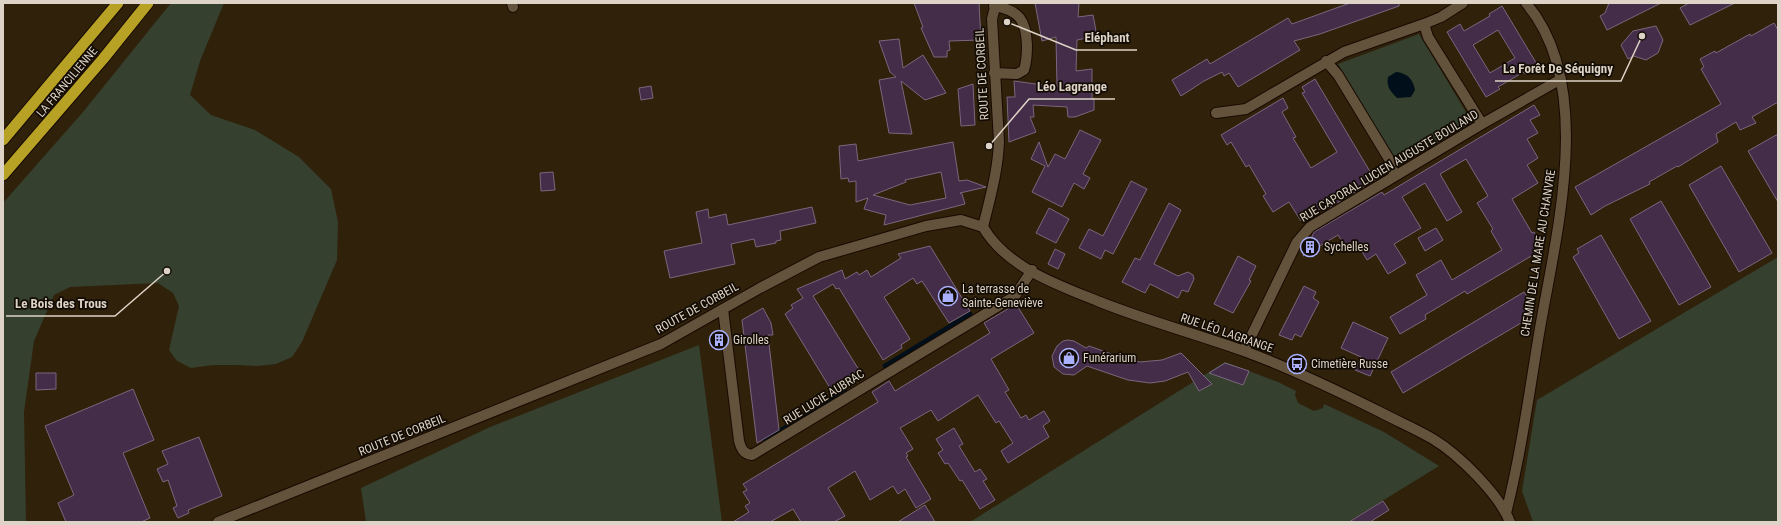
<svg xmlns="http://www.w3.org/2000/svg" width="1781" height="525" font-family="'Roboto Condensed',sans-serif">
<rect width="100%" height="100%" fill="#30210b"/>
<path fill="#35402e" d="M171,3H224L200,61L190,95L211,115L255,130L299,157L331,189L338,222L337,260L302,342L292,357L276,364L257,366L238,365H213L191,368L177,361L169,350L179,306L173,293L158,283L70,287L54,295L34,341L24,412L26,522H3V203L83,112Z
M1419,34L1472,122L1399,165L1338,64Z
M1778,257V522H1533L1522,491L1537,400Z
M699,345L722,522H366L361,488L490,427Z
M1225,362L1278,382L1296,391L1295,395L1298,403L1314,411L1323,408L1324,404L1384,432L1439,466L1348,522H970Z"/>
<path fill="#000f19" d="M1396,72C1407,73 1413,79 1415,90L1411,97L1397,98C1391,92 1386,87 1388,77Z"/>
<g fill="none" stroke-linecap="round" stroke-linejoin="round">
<path stroke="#000f19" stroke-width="4.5" d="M885,366L970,314
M765,440L845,391"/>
</g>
<path fill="#432d48" stroke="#79677e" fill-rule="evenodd" d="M914,3H979L981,40L949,41L950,50L947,51V57H934L921,28L923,27Z
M1035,3H1079L1078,17L1093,15L1097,36L1077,40L1076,71L1092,69V99L1094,98V110L1075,117H1068L1067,107L1033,105L1034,117H1030L1036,132L1009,142L1007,97H1015L1014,81L1057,87L1056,37L1042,41Z
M1350,3H1399V6L1320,34L1294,41L1300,50L1238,87L1229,73L1224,76L1222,72L1204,81L1181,96L1172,80L1207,59L1210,64L1288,18L1292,24Z
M1609,3H1661L1607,30L1600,16L1605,13Z
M1689,3H1735L1690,25L1680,8Z
M1502,6L1538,66L1525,74L1523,72L1522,73L1498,87L1500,89L1486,97L1447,32L1460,24L1464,31L1490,16L1489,14ZM1498,30L1515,58L1490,73L1473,45Z
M1774,23L1778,30V102L1752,117L1756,123L1740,130L1736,122L1716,134L1718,142L1678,167L1677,166L1649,182L1650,184L1605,206L1591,215L1575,187L1721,104L1701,69L1704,67L1700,59L1715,51L1716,53L1750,34L1751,36Z
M1656,26L1663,40L1658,53L1646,60L1634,56L1628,59L1621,45L1633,31Z
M899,39L903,68L923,55L946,93L925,100L901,81L912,134L889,133L879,80L896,77L890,72L879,41Z
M1315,79L1375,180L1324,211L1328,204L1301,221L1289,202L1273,212L1263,196L1266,194L1249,165L1246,167L1231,142L1227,145L1221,135L1283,98L1288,108L1282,112L1296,137L1293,138L1311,168L1337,152L1302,93L1305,92L1302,87Z
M973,84L975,125L961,126L958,89Z
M651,86L653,98L641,100L639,88Z
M1534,105L1540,115L1530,120L1538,133L1527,139L1538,158L1527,165L1538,183L1512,199L1532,233L1534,232L1543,246L1536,250L1538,252L1467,294L1465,291L1425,315L1426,319L1400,334L1390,317L1427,295L1416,275L1441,260L1452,280L1502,250L1491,231L1493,229L1477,203L1488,196L1466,159L1440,174L1462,212L1447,221L1425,183L1402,197L1421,228L1394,244L1406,263L1388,274L1376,254L1367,260L1356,241L1346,247L1338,235L1303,256L1314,232L1382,192L1384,195Z
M1080,130L1101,140L1083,174L1090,178L1084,189L1074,183L1062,207L1032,192L1045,166L1031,159L1039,142L1048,167L1055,154L1065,159Z
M1778,134V202L1748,151Z
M953,142L959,181L967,180L986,187L960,193L962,194L965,204L884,225L886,215L864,209L868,198L856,202V181L849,182L848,178L841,179L839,146L856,144L858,161ZM941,172L946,198L910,205L873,195L906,182L905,180Z
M1721,166L1772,253L1739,272L1689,185Z
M553,172L555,190L541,191L540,173Z
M1131,181L1147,189L1113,254L1105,250L1101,259L1079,248L1089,229L1103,236Z
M1661,201L1711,287L1679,305L1630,219Z
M1169,203L1181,210L1154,264L1178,276L1188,272L1193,275L1194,279L1188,292L1182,290L1178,298L1150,284L1145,293L1122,282L1135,258L1140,260Z
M812,207L816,223L780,231L781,240L776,241V243L756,247L754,239L731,244L735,264L670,278L664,251L702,243L696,212L708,209L709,218L726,214L728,225Z
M1049,208L1069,219L1056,243L1036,233Z
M1436,228L1443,240L1425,251L1418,238Z
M1601,235L1651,321L1619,339L1573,257L1579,253L1577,249Z
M930,246L970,311L949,323L922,281L917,284L913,278L884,297L910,339L901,345L902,348L883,360L839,288L836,289L833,284L813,296L859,370L830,388L785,314L793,308L791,305L803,298L797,289L842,270L845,279L857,272L859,275L867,270L871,277L901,258L898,254Z
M1055,249L1065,254L1058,269L1048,264Z
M1238,256L1256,266L1249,280L1251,281L1233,313L1214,304Z
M1304,286L1316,292L1313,298L1319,302L1301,337L1295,334L1292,340L1279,335Z
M1524,292L1533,306L1527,310L1531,317L1403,393L1391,372Z
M1016,304L1034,333L991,359L1009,390L1005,392L1021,418L1026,415L1029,420L1044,411L1050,421L1043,426L1049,437L1008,463L1001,451L1013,443L999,421L996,423L978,395L938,421L931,410L900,428L913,449L906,453L908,456L906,457L931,499L916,508L905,489L898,494L893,486L870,500L855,471L828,488L845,516L834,522H801L793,509L770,522H733L749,512L745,506L750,503L743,492L747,490L743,484L878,402L872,392L889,381L895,391L990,333L984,323Z
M763,308L771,323L773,335H768L779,430L757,443L742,320Z
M1353,322L1388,338L1370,376L1355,370L1361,357L1341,348Z
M1068,340L1074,341L1086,348L1089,346L1123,358L1140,362L1162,360L1181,353L1212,384L1199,391L1188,372L1165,381L1150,383L1128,380L1087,366L1074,375L1063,374L1054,367L1052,356L1057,346L1063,341Z
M1225,363L1249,371L1243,385L1209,373Z
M36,373H56V389L36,390Z
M133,389L154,440L123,453L150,518L141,522H66L58,503L74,495L45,426Z
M954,428L963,444L959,446L975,472L980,469L987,479L983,481L995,500L980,509L962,480L960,481L948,463L945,464L938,453L943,450L936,439Z
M199,437L222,496L188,510L189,513L178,518L173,508L177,506L168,480L163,482L157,469L168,464L162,451Z
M1383,501L1389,510L1370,522H1349Z
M925,505L935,522H898Z"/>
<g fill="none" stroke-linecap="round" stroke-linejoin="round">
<g stroke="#180a00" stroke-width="12">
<path id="minor" d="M512,3L513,7
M1424,24L1428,37L1482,124
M1326,61L1338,75L1389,159L1395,176
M994,73L1017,74L1024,70C1027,61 1027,54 1027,45C1026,20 1019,10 994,6
M1216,113L1246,109L1344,52L1424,24L1441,17L1463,3
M983,227C1007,268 1058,285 1100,302C1148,321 1196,334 1244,351C1291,368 1336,390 1380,412C1397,421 1416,429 1433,439C1458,454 1499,494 1510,522
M983,227C990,198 998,171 999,141L992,19L996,3
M723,309L739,441C741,448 743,454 752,455L1015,296L1032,270
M1244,351L1297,242L1310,227L1482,124L1561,79
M1506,513C1521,454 1529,394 1539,334C1555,238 1597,86 1526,3
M218,522L661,344L760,288L819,257L926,226L961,220L983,227"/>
</g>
<g stroke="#180a00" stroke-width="13">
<path id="trunk" d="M3,140L118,3
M3,175L103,59L148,3"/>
</g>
<use href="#minor" stroke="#64533c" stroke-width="10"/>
<use href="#trunk" stroke="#b8a226" stroke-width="11"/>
</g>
<defs>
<g id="building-ring" transform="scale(1)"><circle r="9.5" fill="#130c04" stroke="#aab0fb" stroke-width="1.5"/><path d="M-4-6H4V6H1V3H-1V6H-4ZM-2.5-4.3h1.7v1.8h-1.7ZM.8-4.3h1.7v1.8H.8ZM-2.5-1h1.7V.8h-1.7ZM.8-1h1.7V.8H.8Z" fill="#aab0fb"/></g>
<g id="shop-ring" transform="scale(1)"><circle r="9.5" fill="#130c04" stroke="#aab0fb" stroke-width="1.5"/><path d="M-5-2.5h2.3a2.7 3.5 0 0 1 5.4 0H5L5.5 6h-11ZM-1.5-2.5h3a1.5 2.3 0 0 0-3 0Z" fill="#aab0fb"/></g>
<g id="bus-ring" transform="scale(1)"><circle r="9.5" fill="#130c04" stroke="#aab0fb" stroke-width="1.5"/><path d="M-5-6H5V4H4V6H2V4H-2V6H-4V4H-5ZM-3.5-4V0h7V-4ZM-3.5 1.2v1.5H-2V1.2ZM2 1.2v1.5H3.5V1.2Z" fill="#aab0fb"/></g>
</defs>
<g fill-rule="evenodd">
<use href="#building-ring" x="1310" y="247"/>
<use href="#shop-ring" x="948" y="296"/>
<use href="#building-ring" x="719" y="340"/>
<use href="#shop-ring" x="1069" y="358"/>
<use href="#bus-ring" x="1297" y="364"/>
</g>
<g text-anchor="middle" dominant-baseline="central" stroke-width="3.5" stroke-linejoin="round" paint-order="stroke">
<g font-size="12" fill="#ddd3c6" stroke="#130c04">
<text transform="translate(982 74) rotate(-93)">ROUTE DE CORBEIL</text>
<text transform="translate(67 82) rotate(-50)">LA FRANCILIENNE</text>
<text transform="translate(1389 166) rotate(-31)">RUE CAPORAL LUCIEN AUGUSTE BOULAND</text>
<text transform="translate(1538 253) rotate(-81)">CHEMIN DE LA MARE AU CHANVRE</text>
<text transform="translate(697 308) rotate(-29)">ROUTE DE CORBEIL</text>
<text transform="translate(1227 333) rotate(19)">RUE LÉO LAGRANGE</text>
<text transform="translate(824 397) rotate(-32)">RUE LUCIE AUBRAC</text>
<text transform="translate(402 435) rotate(-22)">ROUTE DE CORBEIL</text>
</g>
<g font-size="12" fill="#ddd3c6" stroke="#130c04" text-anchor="start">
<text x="1324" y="247">Sychelles</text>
<text x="962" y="289">La terrasse de<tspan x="962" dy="14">Sainte-Geneviève</tspan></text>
<text x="733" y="340">Girolles</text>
<text x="1083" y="358">Funérarium</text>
<text x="1311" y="364">Cimetière Russe</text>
</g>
</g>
<path fill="none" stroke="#ddd3c6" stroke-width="1.5" d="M1007 22L1076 50H1137M1642 36L1621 81H1495M989 146L1029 99H1115M167 271L115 316H6"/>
<g fill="#ddd3c6" stroke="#130c04" stroke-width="1.5">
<circle cx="1007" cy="22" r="4"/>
<circle cx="1642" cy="36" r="4"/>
<circle cx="989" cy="146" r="4"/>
<circle cx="167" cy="271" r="4"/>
</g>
<g font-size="13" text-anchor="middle" font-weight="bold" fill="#ddd3c6" stroke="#130c04" stroke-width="3.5" stroke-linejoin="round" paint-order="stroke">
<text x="1107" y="42">Eléphant</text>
<text x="1558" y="73">La Forêt De Séquigny</text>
<text x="1072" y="91">Léo Lagrange</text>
<text x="61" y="308">Le Bois des Trous</text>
</g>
<rect width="1781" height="525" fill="none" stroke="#ddd3c6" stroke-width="8"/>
</svg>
